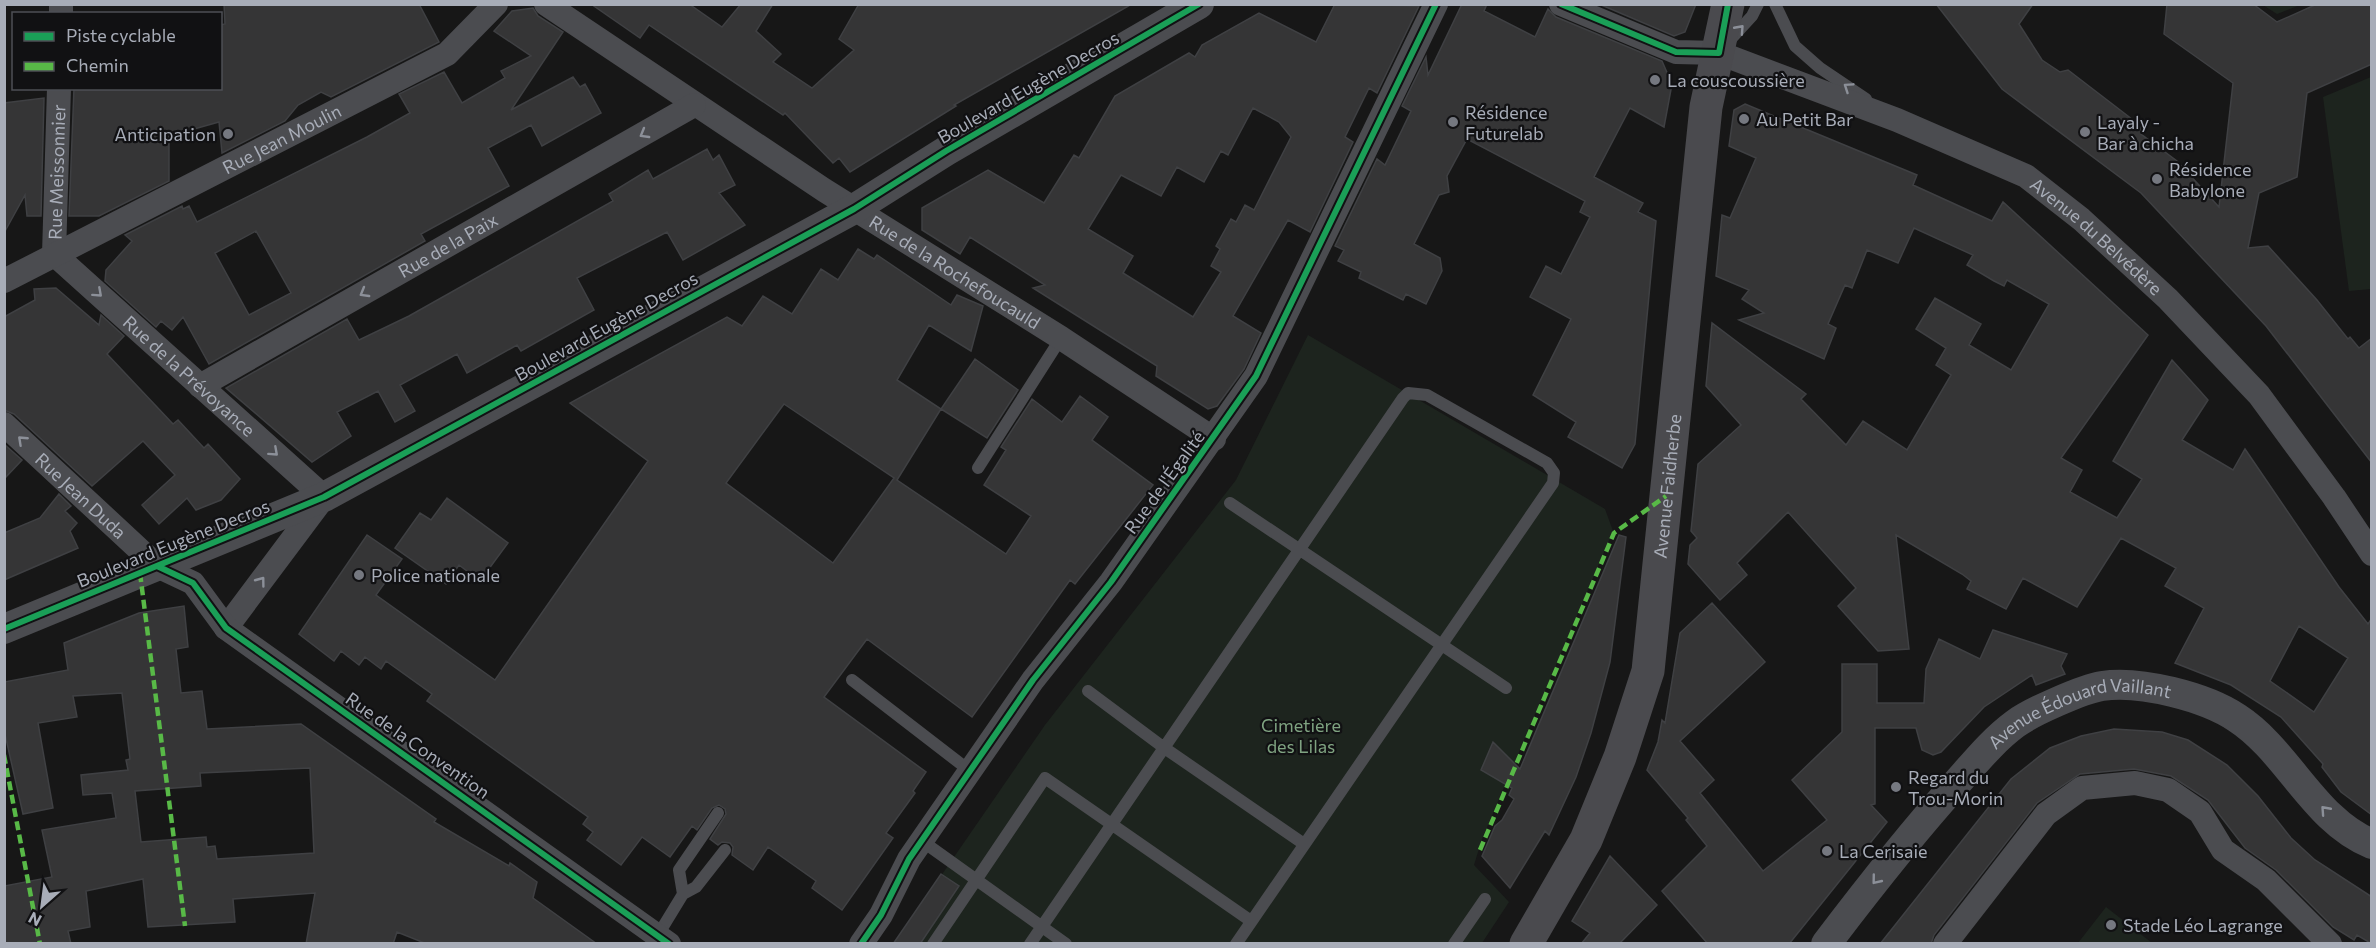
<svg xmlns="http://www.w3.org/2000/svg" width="2376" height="948" font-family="Commissioner,sans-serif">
<rect width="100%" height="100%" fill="#171717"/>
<path fill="#1d241e" d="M2263,5V4L2300,5L2277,14Z
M2371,77V289L2349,291L2323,97Z
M1308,335L1605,509L1613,531L1482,839L1474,865L1509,902L1482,943L894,944L1045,725L1236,480Z
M2106,907L2152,943H2078Z"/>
<path fill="#353536" stroke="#3f4043" stroke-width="1.5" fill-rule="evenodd" d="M224,4H419L439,42L331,97L321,92L298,105L285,121L222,153L219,122L169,136V181L99,216H69L74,88H220V25L225,24Z
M591,4H689L722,27L741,4H773L756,31L781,54L773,62L812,88L854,50L839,39L859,4H1132L954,105L956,106L850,172L839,158L833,163L785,113L783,115L649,25L640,38Z
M1335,4L1419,6L1377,93L1369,88L1345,137L1353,142L1310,232L1288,220L1233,316L1261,333L1244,369L1217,406L1208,409L1156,376L1157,366L1033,288L1045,285L970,237L960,254L922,230V208L988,170L1044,203L1074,155L1079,158L1115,96L1189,53L1195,57L1202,45L1259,13L1316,42ZM1253,108L1279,122L1291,137L1254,210L1245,205L1236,222L1231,219L1216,246L1220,249L1211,266L1221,272L1193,317L1123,273L1133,256L1088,229L1121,175L1161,196L1177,167L1204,182L1221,151L1228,155Z
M1462,4H1487L1484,11L1535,37L1548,9L1556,17L1662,61L1672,84L1664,127L1630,108L1594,177L1643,203L1638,212L1656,221L1635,444L1622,468L1568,437L1576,422L1533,395L1571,319L1530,297L1546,266L1561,274L1590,217L1580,212L1585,201L1467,139L1447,176L1449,192L1439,195L1414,244L1440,258L1442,271L1426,304L1406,294L1403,300L1359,278L1361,272L1338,261L1344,250L1335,246L1377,159L1385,165L1411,111L1402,106L1426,57L1428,75Z
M1599,4H1696L1685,32L1674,36Z
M1936,4H2033L2019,24L2042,60L2060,72L2068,70L2141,126V134L2177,161L2219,207L2233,83L2164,34L2167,4H2253L2277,22L2317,4H2372V64L2307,93L2297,177L2259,193L2248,248L2268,246L2317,300L2348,339L2350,337L2359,348L2372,338V463L2266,326L2141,193L2002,89Z
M533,8L538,16L563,32L511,110L573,77L580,87L585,84L601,113L542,146L531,125L488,148L509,186L421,234L425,241L209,364L183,317L172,330L161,321L156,327L105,281L106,270L132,241L125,235L182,206L183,209L189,206L197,222L367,137L410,113L399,94L444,72L462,103L505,78L501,71L531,56L494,31L512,11ZM256,231L291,293L249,315L215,253Z
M44,98L41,216H27L25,195L4,233V103Z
M1745,104L1917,175L1913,185L1992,221L2003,202L2148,335L2061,458L2082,470L2070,492L2117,518L2142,479L2113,461L2172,360L2200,391L2208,400L2182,440L2233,470L2245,449L2339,587L2368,624L2372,618V815L2341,792L2322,767L2323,764L2281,717L2231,685L2175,663L2204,608L2165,586L2176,568L2121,538L2077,607L2023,578L2006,609L1967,589L1971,581L1962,574L1896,535L1909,649L1878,651L1838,606L1856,588L1788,512L1737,563L1747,575L1720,600L1688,564L1690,545L1697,538L1691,531L1698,464L1741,425L1706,386L1712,323L1806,394L1801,399L1846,445L1863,421L1907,450L1951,375L1936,365L1946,348L1916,329L1935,298L1981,324L1969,345L2011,370L2049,304L2007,280L2004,286L1994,281L1967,265L1973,255L1914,228L1898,263L1867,250L1852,288L1845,285L1828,324L1836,328L1824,359L1739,320L1764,313L1742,299L1749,290L1716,276L1722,215L1730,218L1756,158L1729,146L1734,110ZM2299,626L2348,658L2314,712L2270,681Z
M707,149L713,160L719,155L735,185L719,193L745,225L683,260L667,232L577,278L594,310L521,351L517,345L467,373L457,354L400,385L415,411L395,422L378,391L337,412L351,436L312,462L226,388L347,319L359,340L409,316L613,201L609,194L648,170L653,179Z
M858,249L874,259L877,255L951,305L957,295L983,306L971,351L929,325L897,380L941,409L897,480L1006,554L1031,516L984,485L1006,450L1001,447L1032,399L1062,422L1080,396L1108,417L1092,440L1153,485L1075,584L1070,580L972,717L867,639L824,697L926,772L913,791L915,793L886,833L893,838L842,910L812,888L816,881L768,847L753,870L732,855L733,847L730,843L722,842L718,845L710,839L726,814L725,809L719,805L712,808L697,830L692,826L670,857L642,837L621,865L587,840L593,832L583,824L588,817L427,701L432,694L386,661L381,669L365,657L359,665L341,651L334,661L299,634L367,535L402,559L376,595L495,680L648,461L570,403L727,317L742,326L763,296L792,314L821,269L838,280ZM784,404L894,478L833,563L726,483Z
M56,288L99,325L101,315L124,336L107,354L173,424L178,420L204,448L208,444L240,479L221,500L196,510L187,498L159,524L142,505L175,475L143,441L92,486L14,414L4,410V317L35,300L34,289Z
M975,359L1018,390L987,438L941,409Z
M4,444L22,460L4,479Z
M59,494L71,506L65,511L77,523L70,531L78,548L4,580V533L40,518Z
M447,498L508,543L480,581L459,565L446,584L395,548L420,513L431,520Z
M1619,535L1626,537L1610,662L1591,733L1576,777L1549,835L1545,831L1510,888L1482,856L1495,826L1502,820L1514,799L1509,795L1512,788L1481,770L1493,742L1520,769Z
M1712,603L1765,662L1680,741L1714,780L1700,793L1763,871L1827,820L1792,780L1842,732V664H1877V703H1924L1926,669L1939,639L1980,659L1993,630L2067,654L2061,666L2065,674L2036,685L2032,675L1984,707L1941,752L1933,755L1922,750L1916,728H1875V804L1871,805L1887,822L1789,944H1708L1662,891L1707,846L1686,820L1688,818L1647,770L1658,742L1662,720L1665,723L1680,633Z
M184,606L188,647L176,649L181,693L202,691L207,729L301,724L436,819L434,822L509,866L510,863L537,882L533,898L597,944H427L397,932L393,944H306L315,893L233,899L235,922L148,927L143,879L86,891L90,927L68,931L71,944H4V886L52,877L42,830L116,818L112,793L83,795L81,775L128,770L126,760L130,759L122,693L73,696L77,717L38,723L53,808L23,814L4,730V682L68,670L64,643L139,613ZM310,768L314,853L217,859L215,846L207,847L206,837L141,842L135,791L201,786L200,773Z
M2114,729L2162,732L2188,740L2227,765L2258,796L2291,838L2315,860L2372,897V944L2357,935L2354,940L2333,927L2276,870L2245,848L2208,800L2171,776L2134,769L2080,774L2037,803L1934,935L1931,944H1880L2011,779L2050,748L2081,736Z
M1610,856L1657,905L1619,944H1581L1590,933L1572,921Z
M941,874L959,886L920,944H893Z"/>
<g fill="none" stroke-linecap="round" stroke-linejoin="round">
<path stroke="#4b4c50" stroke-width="12" d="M1775,4L1795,46L1820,68L1866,99
M1730,40L1752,16L1758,4
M978,468L1061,338
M1230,503L1506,688
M852,680L970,771
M1088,691L1163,747L1304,844
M922,841L1066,944
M683,894L696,887L725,850
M658,935L683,894L679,870L718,813
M933,944L1045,778L1251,921
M1030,944L1403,398L1408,393L1427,395L1547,463L1554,473L1553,483L1236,944
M1454,944L1485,899"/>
<g stroke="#4b4c50" stroke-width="24">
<path id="s1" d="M546,4L824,190L1061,338L1214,439"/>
<path id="s2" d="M1561,4L1676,52L1719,53L1897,120L2026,176L2081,219L2168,299L2259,395L2334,497L2372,554"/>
<path d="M61,14V4"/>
<path id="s3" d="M54,254L324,497L226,628"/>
<path id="s4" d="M54,254L59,88"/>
<path id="s5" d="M4,281L447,54L496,4"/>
<path id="s6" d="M200,386L694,105"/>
<path id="s7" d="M4,424L157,566L193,583L226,628L669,944"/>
<path d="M861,944L881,915L909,859L1033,680L1111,582L1256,376L1436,4"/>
<path d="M1945,944L2046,814L2082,788L2135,783L2168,790L2200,812L2223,850L2266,880L2330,944"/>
</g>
<g stroke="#4b4c50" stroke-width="30">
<path d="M4,629L324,497L854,209L946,151L1199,4"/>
<path id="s8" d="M1826,944C1867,890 1909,836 1955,785C1974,764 1992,741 2015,724C2031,712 2083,689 2102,686C2140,680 2206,697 2237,718C2288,751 2314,821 2372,844"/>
</g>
<path stroke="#4a4a4e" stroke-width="33" id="s9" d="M1526,944L1586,840L1620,757L1648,671L1706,107L1728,4"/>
<path stroke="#58b947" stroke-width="4.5" stroke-dasharray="9 4.5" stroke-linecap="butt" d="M140,573L185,926
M4,755L40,944
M1480,850L1614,533L1666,496"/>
<g stroke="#111113" stroke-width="10">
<path id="cycleway" d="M1561,4L1676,52L1719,53L1728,4
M157,566L193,583L226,628L669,944
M4,629L324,497L854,209L946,151L1199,4
M861,944L881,915L909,859L1033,680L1111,582L1256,376L1436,4"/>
</g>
<use href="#cycleway" stroke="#1a9f57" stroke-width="6"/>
</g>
<defs><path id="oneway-chevron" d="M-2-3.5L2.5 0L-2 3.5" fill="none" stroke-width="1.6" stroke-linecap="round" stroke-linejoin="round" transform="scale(1.5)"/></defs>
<g stroke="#8c9099">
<use href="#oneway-chevron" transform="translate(1740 29) rotate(-48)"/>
<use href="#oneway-chevron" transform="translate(1848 87) rotate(-146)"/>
<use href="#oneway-chevron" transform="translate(644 134) rotate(150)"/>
<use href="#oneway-chevron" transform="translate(98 293) rotate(42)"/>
<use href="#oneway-chevron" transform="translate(364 293) rotate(150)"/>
<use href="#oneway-chevron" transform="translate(22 440) rotate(-137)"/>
<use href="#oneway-chevron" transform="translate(274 452) rotate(42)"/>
<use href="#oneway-chevron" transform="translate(261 581) rotate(-53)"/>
<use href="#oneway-chevron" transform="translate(2325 810) rotate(-132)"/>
<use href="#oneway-chevron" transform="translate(1876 880) rotate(129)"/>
</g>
<g fill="#757880" stroke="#111113" stroke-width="2">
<circle cx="1655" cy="80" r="6"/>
<circle cx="1744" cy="119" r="6"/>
<circle cx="1453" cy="122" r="6"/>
<circle cx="2085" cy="132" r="6"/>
<circle cx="228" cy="134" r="6"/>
<circle cx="2157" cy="179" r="6"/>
<circle cx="359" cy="575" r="6"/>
<circle cx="1896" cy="787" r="6"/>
<circle cx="1827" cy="851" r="6"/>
<circle cx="2111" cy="925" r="6"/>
</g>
<g text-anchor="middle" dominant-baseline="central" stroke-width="4.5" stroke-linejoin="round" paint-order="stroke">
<g font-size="18" fill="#a8adb8" stroke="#111113" text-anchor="start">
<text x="1667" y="80">La couscoussière</text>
<text x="1465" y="112">Résidence<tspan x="1465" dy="21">Futurelab</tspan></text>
<text x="1756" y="119">Au Petit Bar</text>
<text x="2097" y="122">Layaly -<tspan x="2097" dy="21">Bar à chicha</tspan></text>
<text x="216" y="134" text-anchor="end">Anticipation</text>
<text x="2169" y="169">Résidence<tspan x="2169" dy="21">Babylone</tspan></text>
<text x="371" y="575">Police nationale</text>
<text x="1908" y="777">Regard du<tspan x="1908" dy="21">Trou-Morin</tspan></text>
<text x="1839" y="851">La Cerisaie</text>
<text x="2123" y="925">Stade Léo Lagrange</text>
</g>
<g font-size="18" fill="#a8adb8" stroke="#111113">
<text transform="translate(1028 87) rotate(-30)">Boulevard Eugène Decros</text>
<text stroke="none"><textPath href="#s5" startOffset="312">Rue Jean Moulin</textPath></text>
<text stroke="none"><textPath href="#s4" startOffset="82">Rue Meissonnier</textPath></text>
<text stroke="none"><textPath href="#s2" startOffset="591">Avenue du Belvédère</textPath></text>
<text stroke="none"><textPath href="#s6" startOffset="285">Rue de la Paix</textPath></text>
<text stroke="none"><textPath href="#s1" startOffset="489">Rue de la Rochefoucauld</textPath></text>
<text transform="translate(606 326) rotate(-29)">Boulevard Eugène Decros</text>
<text stroke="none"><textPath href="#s3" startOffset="182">Rue de la Prévoyance</textPath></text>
<text transform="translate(1164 482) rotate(-54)">Rue de l'Égalité</text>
<text stroke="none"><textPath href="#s9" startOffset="486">Avenue Faidherbe</textPath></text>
<text stroke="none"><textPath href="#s7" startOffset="105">Rue Jean Duda</textPath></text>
<text transform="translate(173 543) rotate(-22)">Boulevard Eugène Decros</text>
<text stroke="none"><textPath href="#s8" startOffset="357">Avenue Édouard Vaillant</textPath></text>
<text transform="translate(418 745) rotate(35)">Rue de la Convention</text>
</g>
<g font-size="18" fill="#7fa381" stroke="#111113">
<text x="1301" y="725">Cimetière<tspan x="1301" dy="21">des Lilas</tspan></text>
</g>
</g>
<rect width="2376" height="948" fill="none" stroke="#a8adb8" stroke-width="12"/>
<rect x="12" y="12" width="210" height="78" fill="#111113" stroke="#4d4f55" stroke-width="1.5"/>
<rect x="24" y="32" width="30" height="9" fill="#1a9f57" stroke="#4d4f55" stroke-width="1.5"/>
<text x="66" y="42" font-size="18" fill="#a8adb8">Piste cyclable</text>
<rect x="24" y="62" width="30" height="9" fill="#58b947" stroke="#4d4f55" stroke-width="1.5"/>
<text x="66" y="72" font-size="18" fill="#a8adb8">Chemin</text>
<g transform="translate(42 906) rotate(208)" stroke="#111113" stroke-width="4.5" paint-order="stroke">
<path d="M0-4.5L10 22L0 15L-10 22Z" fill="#a8adb8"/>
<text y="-9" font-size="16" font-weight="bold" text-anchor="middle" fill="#a8adb8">N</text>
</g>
</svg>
